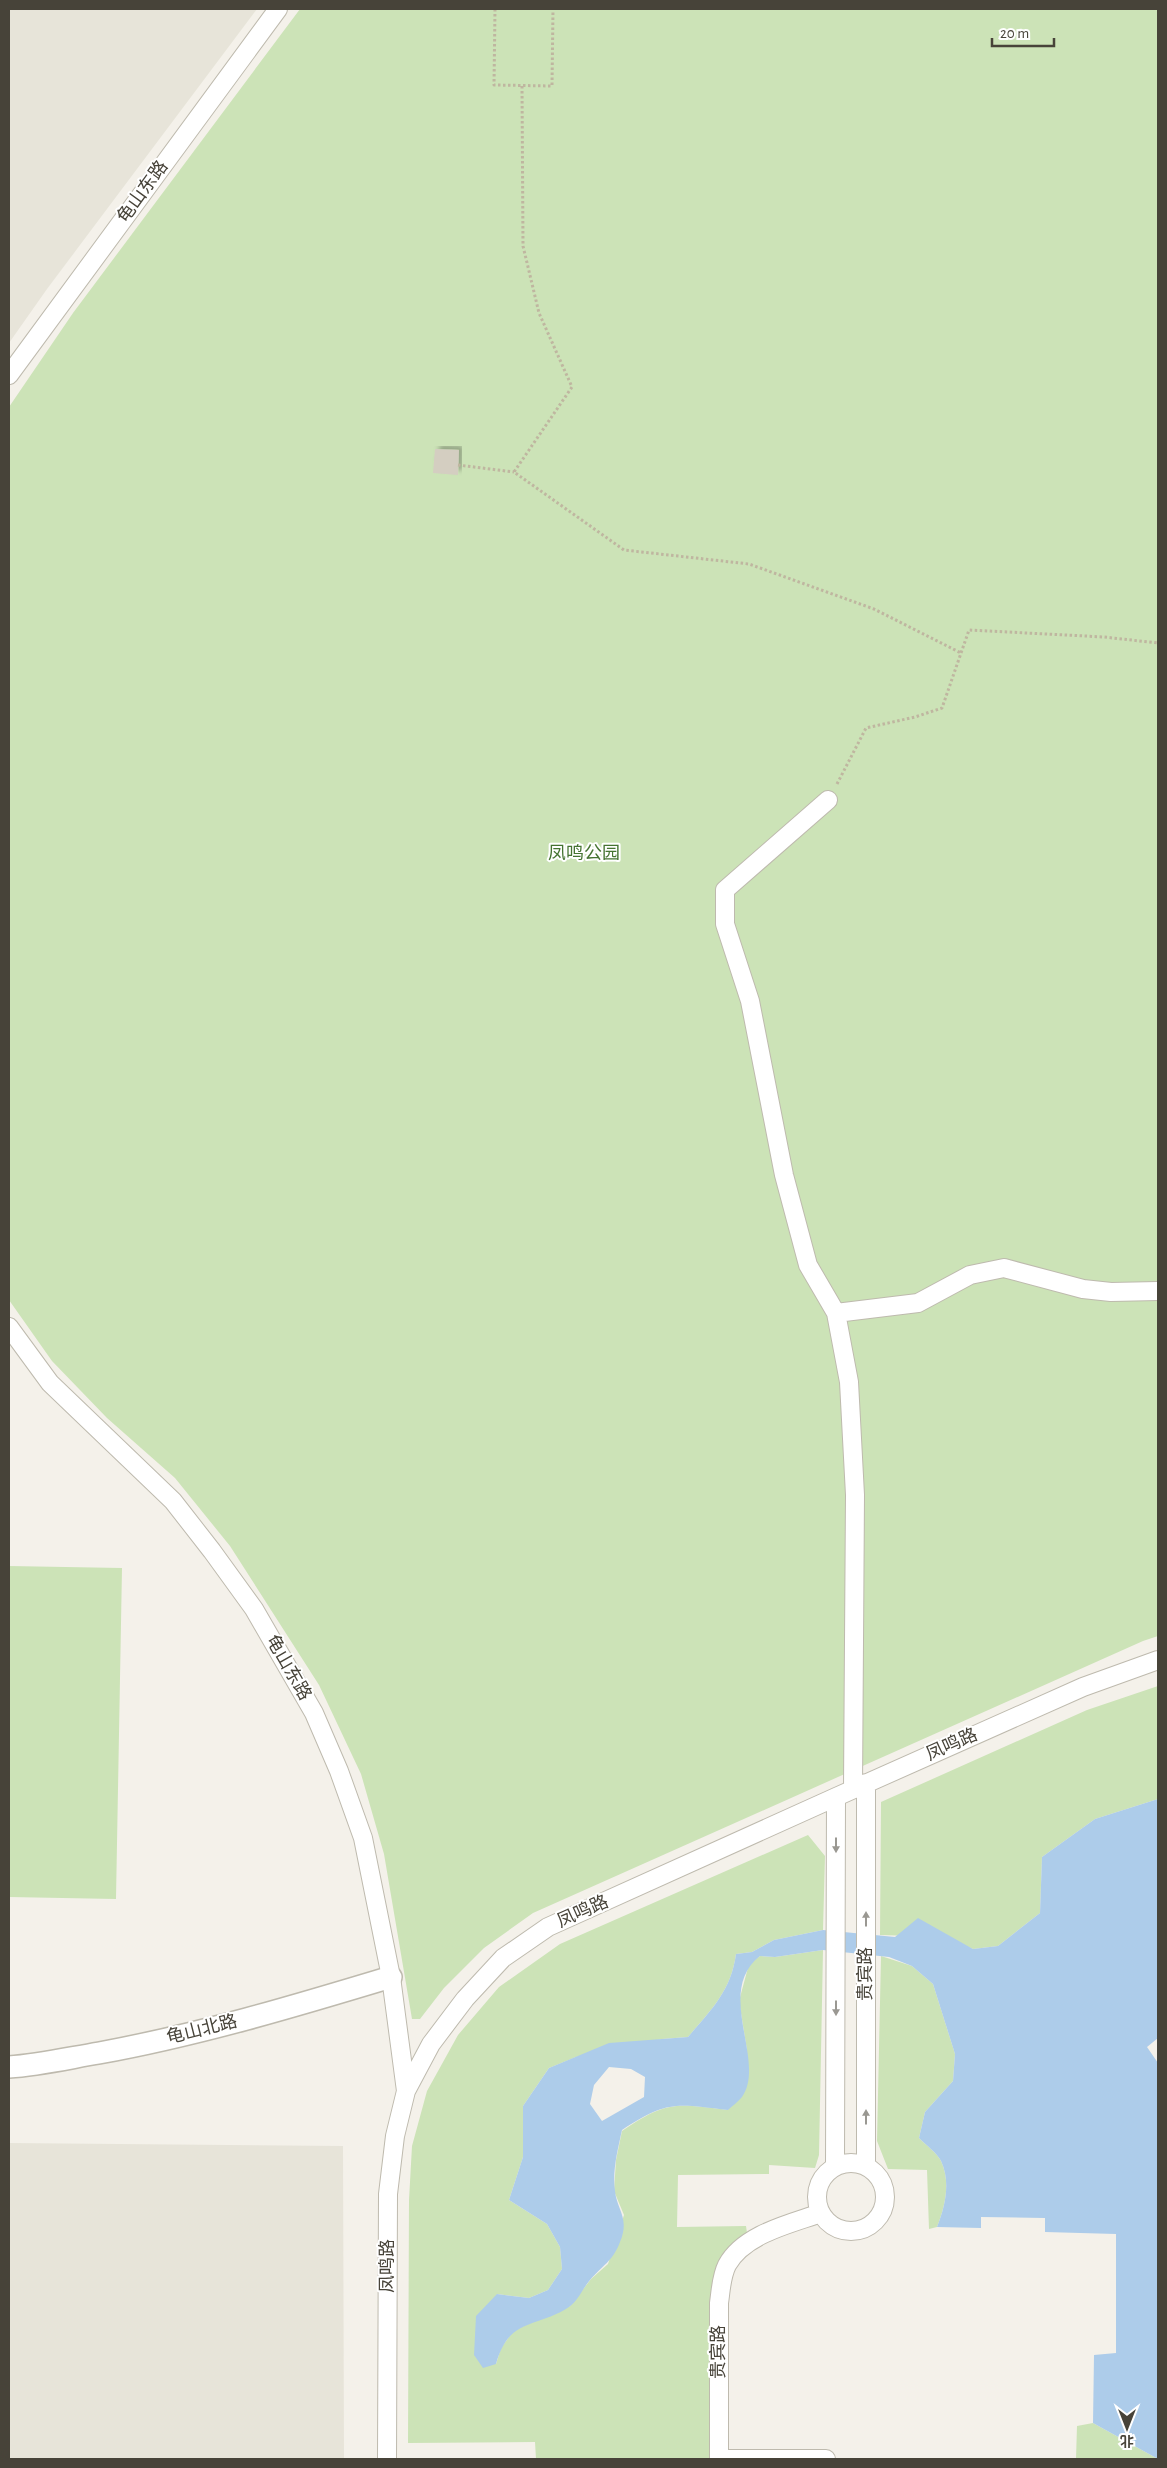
<svg xmlns="http://www.w3.org/2000/svg" width="1167" height="2468" font-family="'Alegreya Sans','Noto Sans SC',sans-serif">
<defs>
<filter id="shadow"><feDropShadow dx="4.5" dy="-4.5" stdDeviation="2.5" flood-color="#0004"/></filter>
</defs>
<rect width="100%" height="100%" fill="#f4f1ea"/>
<path fill="#e7e4d9" d="M9,9H257L47,289L9,343Z
M9,2143L343,2146L344,2459H9Z"/>
<path fill="#cce3b7" d="M300,9H1158V1636L1143,1641L533,1913L484,1948L444,1988L420,2019H412L384,1854L361,1774L319,1685L230,1546L175,1478L107,1418L52,1361L9,1300V407L73,313Z
M9,1566L122,1568L116,1899L9,1897Z
M1158,1686V1799L1095,1819L1042,1857L1040,1913L998,1946L973,1949L947,1937L880,1935L881,1802L1087,1710Z
M808,1835L825,1856L823,1930L774,1940L752,1952L736,1954C731,1991 711,2010 688,2037L662,2039L576,2057L549,2068L523,2106V2157L509,2200L547,2224L560,2247L562,2269L548,2290L529,2298L497,2294L496,2364L501,2348L514,2330L570,2306L591,2279L608,2264L624,2215L614,2191L616,2160L622,2131C668,2100 675,2104 728,2110L747,2050L739,2001L749,1964L760,1956L775,1957L823,1950L819,2155L815,2168L769,2165V2174L678,2175L677,2227L746,2226L747,2233C726,2247 718,2266 712,2291L711,2459H536L535,2442L408,2443L409,2200L412,2146L427,2091L458,2035L499,1987L560,1944Z
M881,1956L912,1966L933,1984L955,2054L953,2081L925,2112L919,2138C926,2145 937,2153 941,2161C951,2182 945,2207 937,2227L929,2229L927,2170L888,2169L877,2141Z
M1093,2423L1158,2459H1076L1077,2426Z"/>
<path fill="#adccea" fill-rule="evenodd" d="M1158,1799V2038L1147,2047L1158,2063V2459L1093,2423L1094,2355L1116,2353V2234L1045,2232V2218L981,2217V2228L937,2227C945,2207 951,2182 941,2161C937,2153 926,2145 919,2138L925,2112L953,2081L955,2054L933,1984L912,1966L889,1957L823,1950L775,1957L760,1956C714,1992 767,2061 742,2097C738,2102 732,2106 728,2110C675,2104 668,2100 622,2130C618,2149 612,2171 615,2191C617,2210 630,2218 620,2242C613,2261 602,2266 590,2280C583,2288 578,2301 569,2307C535,2329 509,2317 496,2364L483,2368L474,2355L476,2316L497,2294L529,2298L548,2290L562,2269L560,2247L547,2224L509,2200L523,2157V2106L549,2068L609,2043L688,2037C711,2010 731,1991 736,1954L752,1952L774,1940L823,1930L895,1937L918,1918L973,1949L998,1946L1040,1913L1042,1857L1095,1819ZM609,2067L631,2069L645,2077L644,2097L602,2121L590,2104L594,2085Z"/>
<path fill="#d4cec1" filter="url(#shadow)" d="M435,449L459,450L458,475L433,473Z"/>
<g fill="none" stroke-linecap="round" stroke-linejoin="round">
<g stroke="#bebaae" stroke-width="20">
<path id="minor" d="M9,375L278,9
M828,800L725,890V924L750,1001L784,1175L808,1265L836,1313L849,1382L855,1495L853,1789
M836,1313L918,1303L970,1275L1004,1268L1083,1289L1111,1292L1158,1291
M9,1327L50,1383L173,1501L212,1551L254,1609L314,1713L339,1771L363,1838L391,1977L406,2091
M817 2197a34 34 0 1 1 68 0a34 34 0 1 1-68 0Z
M866,2165V1783
M835,2166L836,1797
M387,2459L388,2194L395,2136L406,2091L431,2044L465,1999L503,1958L548,1927L836,1797L1083,1687L1158,1660
M719,2459V2303C721,2290 721,2277 727,2265C744,2234 790,2224 821,2213
M719,2459H826"/>
</g>
<g stroke="#bebaae" stroke-width="24">
<path id="tertiary" d="M9,2067C39,2065 69,2058 99,2053C198,2035 295,2006 391,1977"/>
</g>
<path stroke="#bfb6a0" stroke-width="3" stroke-dasharray="2.5 2.5" stroke-linecap="butt" d="M495,9L494,85L552,86L553,9
M522,86L523,246L539,313L572,387L514,472L624,550L749,564L874,609L961,653
M458,465L514,472
M837,784L866,728L915,717L942,708L969,630L1104,637L1158,643"/>
<use href="#minor" stroke="#fff" stroke-width="18"/>
<use href="#tertiary" stroke="#fff" stroke-width="21"/>
</g>
<defs><path id="oneway-solid" d="M-6-.8H1V-3.2L6.5 0L1 3.2V.8H-6Z" transform="scale(1.25)"/></defs>
<g fill="#9a9892">
<use href="#oneway-solid" transform="translate(836 1845) rotate(90)"/>
<use href="#oneway-solid" transform="translate(866 1919) rotate(-90)"/>
<use href="#oneway-solid" transform="translate(836 2008) rotate(90)"/>
<use href="#oneway-solid" transform="translate(866 2117) rotate(-90)"/>
</g>
<g text-anchor="middle" dominant-baseline="central" stroke-width="4" stroke-linejoin="round" paint-order="stroke">
<g font-size="18" fill="#474339" stroke="#fff">
<text transform="translate(143 192) rotate(-54)">龟山东路</text>
<text transform="translate(288 1668) rotate(60)">龟山东路</text>
<text transform="translate(952 1745) rotate(-24)">凤鸣路</text>
<text transform="translate(583 1912) rotate(-24)">凤鸣路</text>
<text transform="translate(866 1974) rotate(-90)">贵宾路</text>
<text transform="translate(202 2030) rotate(-14)">龟山北路</text>
<text transform="translate(388 2266) rotate(-90)">凤鸣路</text>
<text transform="translate(719 2352) rotate(-90)">贵宾路</text>
</g>
<g font-size="18" fill="#457331" stroke="#fff">
<text x="584" y="854">凤鸣公园</text>
</g>
</g>
<rect width="1167" height="2468" fill="none" stroke="#474339" stroke-width="20"/>
<g transform="translate(1127 2428) rotate(180)" stroke="#ffffff" stroke-width="4" paint-order="stroke">
<path d="M0-4L9 19L0 12L-9 19Z" fill="#474339"/>
<text y="-8" font-size="14" font-weight="bold" text-anchor="middle" fill="#474339">北</text>
</g>
<path d="M992 38v8h62v-8" fill="none" stroke="#474339" stroke-width="2.5"/>
<text x="1000" y="38" font-size="15" fill="#474339" stroke="#ffffff" stroke-width="4" paint-order="stroke">20 m</text>
</svg>
